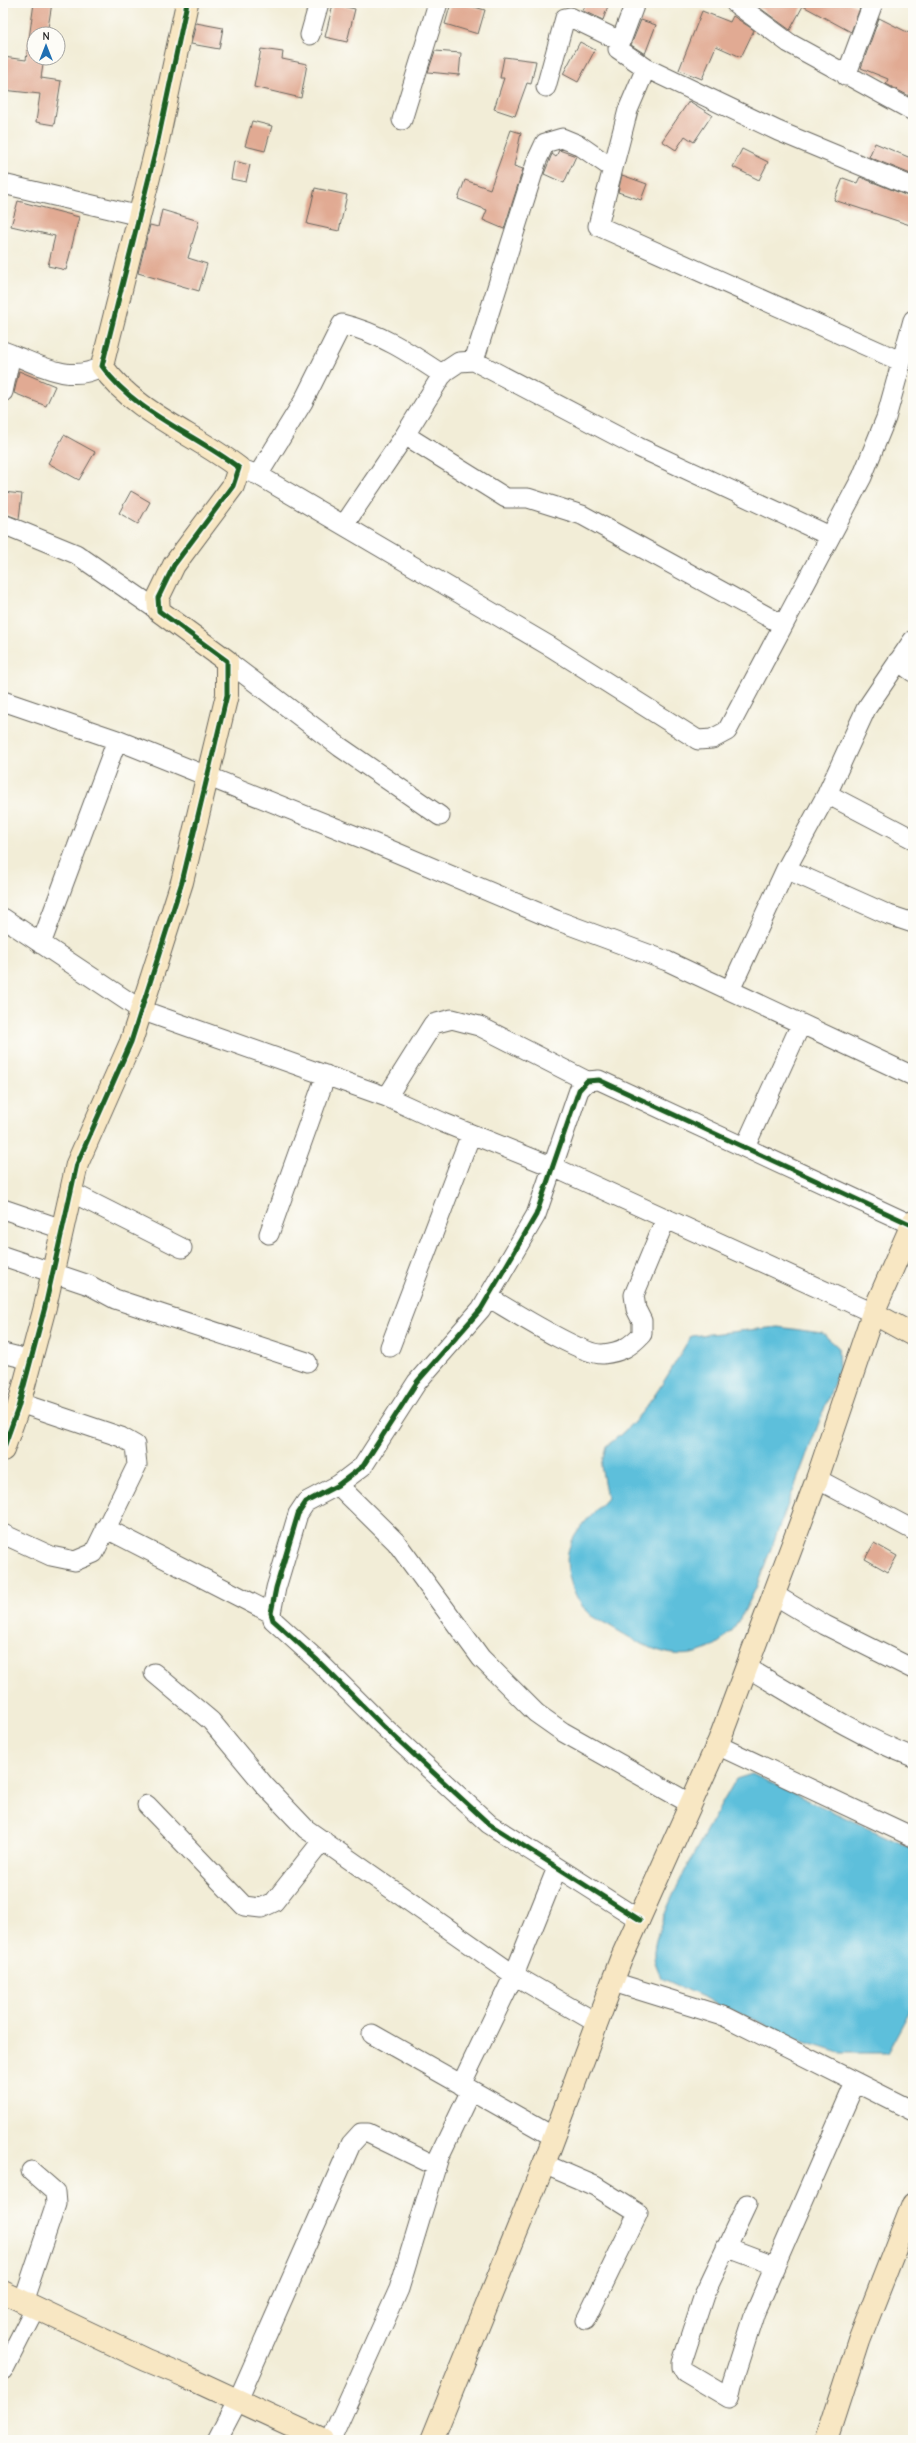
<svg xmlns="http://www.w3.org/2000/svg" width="916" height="2443" font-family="'Comic Neue',sans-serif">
<rect width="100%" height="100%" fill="#fdfcf7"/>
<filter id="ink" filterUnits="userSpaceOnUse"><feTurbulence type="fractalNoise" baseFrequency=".025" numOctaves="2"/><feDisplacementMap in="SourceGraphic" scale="8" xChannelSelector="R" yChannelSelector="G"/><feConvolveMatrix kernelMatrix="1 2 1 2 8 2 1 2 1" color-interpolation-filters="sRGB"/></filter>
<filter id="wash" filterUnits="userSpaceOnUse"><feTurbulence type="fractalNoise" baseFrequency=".012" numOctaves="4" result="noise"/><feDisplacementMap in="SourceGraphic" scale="16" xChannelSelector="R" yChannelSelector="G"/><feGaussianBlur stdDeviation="0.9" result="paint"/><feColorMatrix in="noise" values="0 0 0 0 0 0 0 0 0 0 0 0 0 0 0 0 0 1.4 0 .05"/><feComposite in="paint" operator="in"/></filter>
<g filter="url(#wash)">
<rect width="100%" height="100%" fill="#f2edd7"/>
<path fill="#5dbfdb" stroke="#3c6e7c" d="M778,1327L822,1333L838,1347L839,1370L756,1588C744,1613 730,1643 700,1652C668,1662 637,1642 610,1626C604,1622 594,1619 589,1614C575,1601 564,1571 568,1552C573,1531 593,1514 607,1498L601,1466L606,1446C645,1419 667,1376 691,1336Z
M752,1774L913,1849V2005L887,2053H839L801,2041L661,1978C659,1971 655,1964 654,1958C650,1923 717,1813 736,1779Z"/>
<g id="blocks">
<path fill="#e1aa93" d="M34,3H52L47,34H34V58H44L41,78L61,81L54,125L36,122L40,94L3,90V57L26,60Z
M451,3H460L485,10L478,34L445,24Z
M586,3H609L603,20L583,11Z
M753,3H850L860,8L851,32L803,6L790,30Z
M333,4L355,9L347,42L325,37Z
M702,11L730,22L733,16L754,30L741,57L716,46L702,79L679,70Z
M879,18L913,35V98L886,84L888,79L861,68Z
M641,20L656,25L645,54L631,45Z
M196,23L223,28L219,49L191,44Z
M580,42L595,50L578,82L563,74Z
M261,49L283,52L282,59L307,64L301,98L254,87Z
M435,51L461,53L459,75L428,72Z
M504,57L536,61L531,84L527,83L515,116L494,109L504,78H500Z
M689,101L712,115L694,142L685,136L676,150L662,141Z
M252,121L272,126L265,151L245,146Z
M511,130L521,133L514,166L523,169L504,229L483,220L487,210L458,199L465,180L490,189Z
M875,143L913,159V175L869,157Z
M742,149L768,162L759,180L733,167Z
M559,150L576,156L564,183L544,174L552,154L556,157Z
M234,161L250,165L246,182L231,179Z
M622,175L647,184L641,200L618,192Z
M860,177L913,198V226L834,200L843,178L857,183Z
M315,188L347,195L339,231L307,224Z
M18,201L79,217L66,270L48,266L55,236L11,226Z
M162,210L199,221L188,258L207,264L199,291L138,273L150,225L158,227Z
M19,371L55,386L46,406L14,393Z
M64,435L95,452L79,480L48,463Z
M131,491L150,502L138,524L119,513Z
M3,492L22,494L19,519L3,513Z
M874,1543L897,1556L888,1572L865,1559Z"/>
</g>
</g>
<g filter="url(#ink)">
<use href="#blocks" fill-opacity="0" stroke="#67655d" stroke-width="1"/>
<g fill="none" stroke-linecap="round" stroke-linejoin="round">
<g stroke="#67655d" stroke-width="21">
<path id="street" d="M635,3L618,49L646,68L778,131L913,187
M735,3L789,43L913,111
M310,35L319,3
M646,68L628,110L598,226L900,361
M846,76L873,3
M546,87L565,18L570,17L620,41
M402,120L438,3
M3,184L140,216
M3,351L11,354L3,392
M11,354C41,366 72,384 102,366
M474,361L537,160L545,143L562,138L579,145L612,168
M405,435L444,372L459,362L474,361L638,447L830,536
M239,468L258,475L551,647L698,740L712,739L727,731L862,477L886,418L913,320
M258,475L303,402L342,324C380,333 410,353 443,375
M3,524L76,554L159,611
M344,525L405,435L506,498H528L582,515L783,625
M227,661L340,747L440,816
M898,661L913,672
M3,701L117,740L381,846L556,920L667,961L913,1076
M827,794L913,839
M786,869L889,915L913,923
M3,918L141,1010L387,1097L444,1123L551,1166L873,1313
M41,944L117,740
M730,990L786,869L827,794L866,709L913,640
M387,1097L433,1024L452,1019L479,1026L587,1081
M745,1147L801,1024
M71,1192L182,1248
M3,1209L62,1229
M269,1234L326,1075
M3,1256L89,1285L115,1299L307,1362
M488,1297C509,1309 582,1356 603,1354C621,1352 630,1347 642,1334V1321L636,1309L634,1295L666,1218
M390,1347L471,1134
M3,1353L31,1360
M817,1479L913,1530
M338,1485L396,1542L481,1658L536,1713L563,1732L691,1804
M105,1528L271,1613
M3,1534L51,1556L75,1561L94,1553L137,1465L135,1445L121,1437L20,1403
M773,1594L825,1625L913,1669
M746,1667C801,1699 854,1734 913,1757
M154,1673L211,1721L265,1786L306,1829L514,1975L597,2023
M717,1745L913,1837
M147,1805L244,1906L261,1908L274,1902L323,1840
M640,1920L489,1824L383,1726L316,1659L273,1620L271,1613L276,1588L298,1514L306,1502L338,1485L363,1466L417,1382L481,1309L536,1215L579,1090L587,1081L599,1080L912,1225
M613,1982L726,2017L913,2111
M372,2034L554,2137
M461,2085L514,1975L557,1868
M544,2164L595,2186L638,2213L586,2320
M747,2204L704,2295L682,2362V2367L685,2372L729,2398L732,2384L755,2312L855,2083
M726,2247L774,2265
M23,2302L56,2204L55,2192L31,2171
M3,2371L35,2308
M217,2440L238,2400L351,2144L361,2133H368L436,2166
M331,2440L399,2289L439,2157L471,2090"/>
</g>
<g stroke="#67655d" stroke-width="24">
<path id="secondary" d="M873,1313L913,1222
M3,1450L18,1408L45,1307L77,1164L131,1042L182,882L227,695V661L159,611L158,598L174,565L233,486L239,468C195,434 135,413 102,366L157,145L187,3
M3,2292L146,2360L185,2376L323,2440
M432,2440L544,2164L621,1959L719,1741L817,1479L873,1313L913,1335
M827,2440L859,2341L913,2203"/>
</g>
<use href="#street" stroke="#fff" stroke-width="19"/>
<use href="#secondary" stroke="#f8e7c3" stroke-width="22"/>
<g stroke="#fdfcf7" stroke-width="8">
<path id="cycleway" d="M3,1450L18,1408L45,1307L77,1164L131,1042L182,882L227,695V661L159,611L158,598L174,565L233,486L239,468C195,434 135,413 102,366L157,145L187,3
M640,1920L489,1824L383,1726L316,1659L273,1620L271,1613L276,1588L298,1514L306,1502L338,1485L363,1466L417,1382L481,1309L536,1215L579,1090L587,1081L599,1080L912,1225"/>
</g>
<use href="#cycleway" stroke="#1b5e20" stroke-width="5"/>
</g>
</g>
<rect width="916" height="2443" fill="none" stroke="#fdfcf7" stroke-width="16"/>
<g transform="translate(46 46)"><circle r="19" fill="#fdfcf7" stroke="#a3a29f"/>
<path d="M0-3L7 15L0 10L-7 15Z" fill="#1f6fb2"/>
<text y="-6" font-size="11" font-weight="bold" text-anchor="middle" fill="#1c1c1c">N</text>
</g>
</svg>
